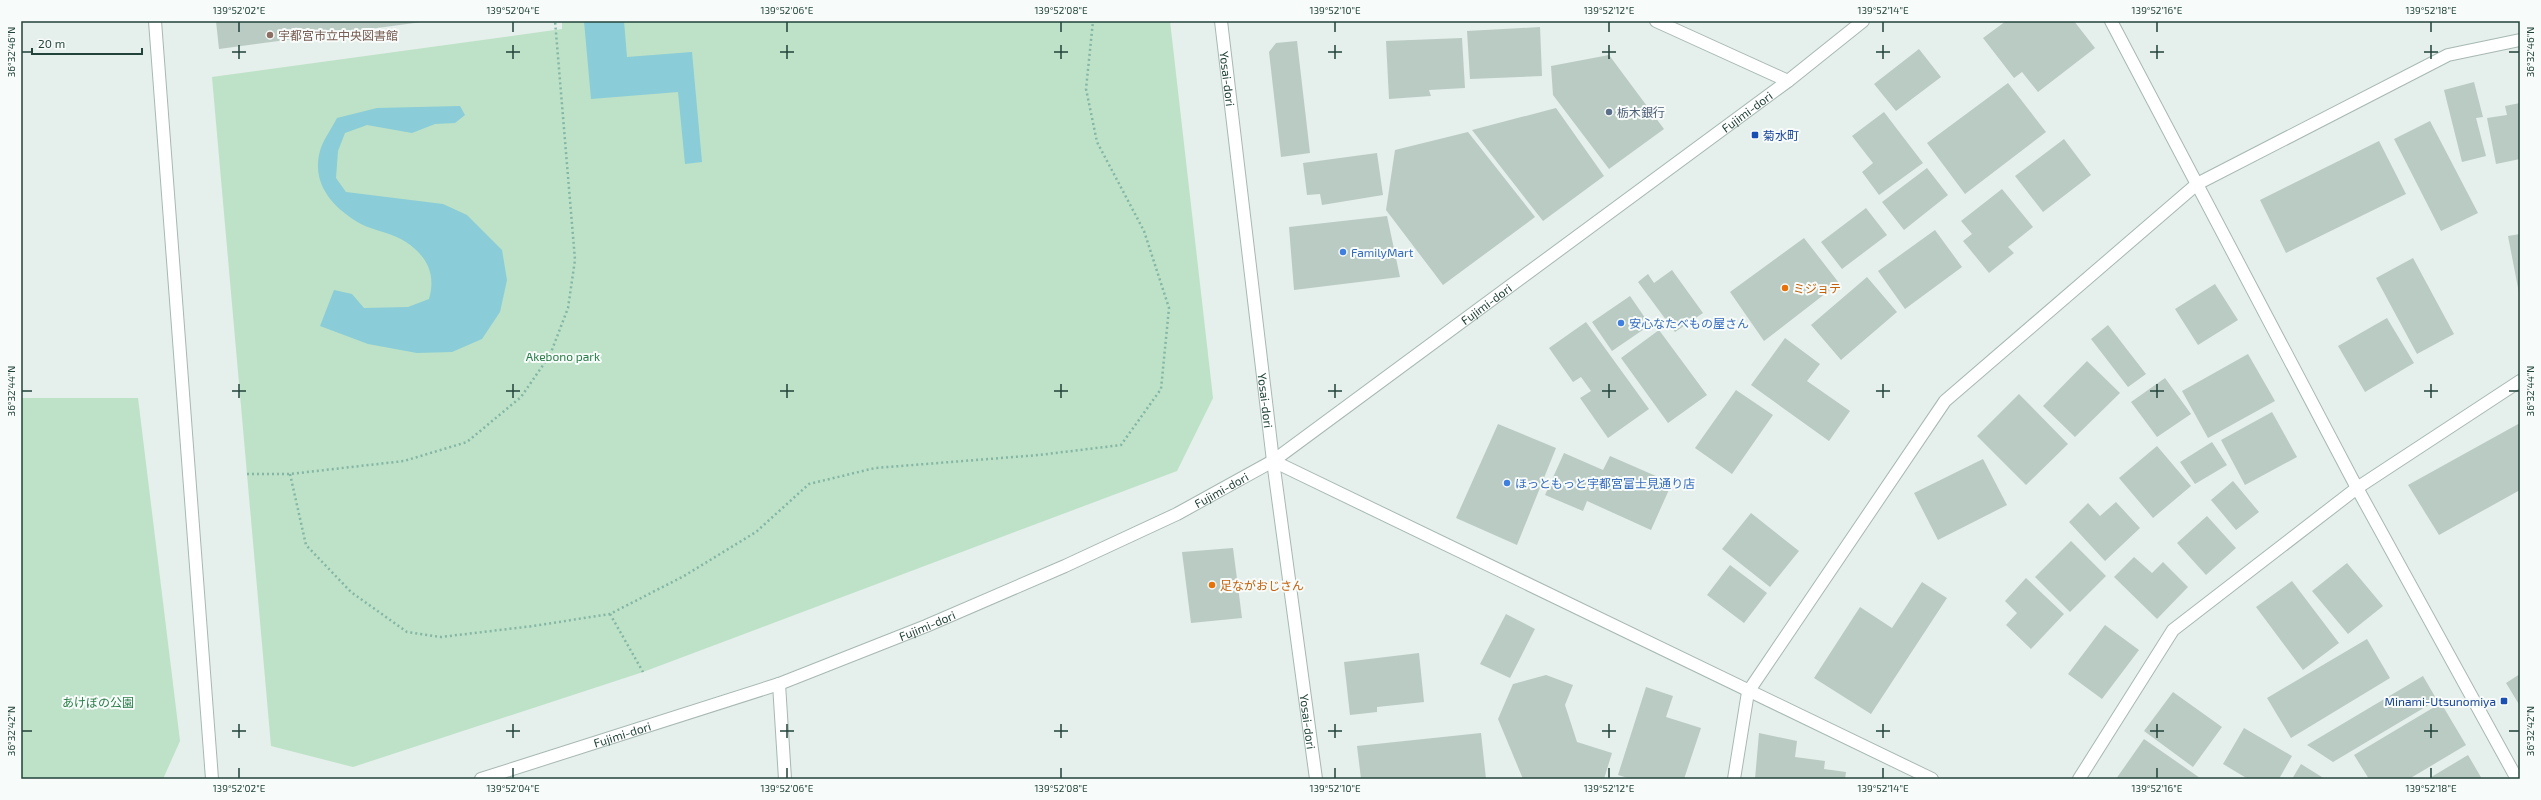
<svg xmlns="http://www.w3.org/2000/svg" width="2541" height="800" font-family="'Exo 2','Noto Sans JP',sans-serif">
<rect width="100%" height="100%" fill="#e5efeb"/>
<path fill="#bde2c7" d="M562,21H1170L1213,398L1177,471L643,672L353,767L271,746L212,77L562,29Z
M21,398H138L180,741L163,779H21Z"/>
<path fill="#8accd7" d="M584,21H624L627,57L692,52L702,162L685,164L678,92L591,99Z
M460,106L465,115L455,123L435,124L412,133L367,125L345,133L338,151L336,178L346,192L443,204L467,215L502,250L507,280L500,312L482,339L452,352L417,353L368,344L320,326L334,290L352,294L364,308L408,307L429,299C436,275 428,257 406,242C393,233 375,231 361,224C333,208 311,184 320,151C323,140 332,128 337,118L377,108Z"/>
<path fill="#bacbc4" d="M216,21H422V22L219,49Z
M2006,21H2074L2095,48L2038,92L2022,72L2014,78L1983,38Z
M1540,27L1542,76L1470,79L1467,31Z
M1462,38L1465,88L1429,90L1431,96L1389,99L1386,41Z
M1297,41L1310,153L1281,157L1269,52L1276,43Z
M1919,49L1941,77L1896,111L1874,84Z
M1609,55L1664,129L1609,169L1553,95L1551,66Z
M2474,82L2483,117L2476,118L2486,156L2462,162L2444,90Z
M2008,83L2046,132L1965,194L1927,143Z
M2520,103V159L2496,164L2487,118L2507,115L2505,106Z
M1556,108L1604,176L1543,221L1472,130Z
M1884,112L1923,163L1879,195L1862,172L1873,163L1852,136Z
M2430,121L2478,213L2441,231L2394,139Z
M1468,132L1535,217L1443,285L1386,210L1395,150Z
M2064,139L2091,175L2043,212L2015,176Z
M2379,141L2406,194L2286,253L2260,200Z
M1377,153L1383,195L1322,205L1320,194L1307,195L1303,163Z
M1927,168L1948,195L1904,230L1882,202Z
M2002,189L2033,227L2008,247L2014,253L1989,273L1963,241L1972,234L1961,221Z
M1866,208L1887,235L1842,269L1821,242Z
M1387,216L1400,277L1294,290L1289,227Z
M1935,230L1962,267L1905,309L1878,271Z
M2520,234V293H2519L2508,236Z
M1804,238L1839,283L1764,341L1730,292Z
M2413,258L2454,334L2417,354L2376,278Z
M1672,270L1703,313L1675,332L1638,282L1648,274L1654,283Z
M1867,277L1897,312L1841,360L1811,325Z
M2215,284L2238,320L2198,345L2175,309Z
M1630,296L1650,325L1612,351L1592,322Z
M2387,318L2414,363L2365,392L2338,346Z
M1586,322L1649,409L1608,438L1580,398L1591,391L1581,377L1573,382L1549,348Z
M2108,325L2146,374L2128,387L2091,339Z
M1659,330L1707,395L1668,423L1621,358Z
M1785,338L1820,364L1807,381L1850,411L1829,441L1751,385Z
M2248,354L2275,401L2208,438L2182,391Z
M2087,361L2120,393L2075,437L2043,406Z
M2165,378L2191,414L2157,437L2131,402Z
M1736,390L1773,415L1732,474L1695,448Z
M2019,394L2068,444L2026,485L1977,436Z
M2272,412L2297,457L2245,485L2221,440Z
M2520,423V490L2439,535L2408,485Z
M1498,424L1556,448L1517,545L1456,518Z
M2212,442L2227,465L2195,484L2180,462Z
M2157,446L2191,486L2153,518L2119,478Z
M1564,453L1603,470L1610,456L1672,483L1651,530L1587,501L1583,511L1545,495Z
M1983,459L2007,505L1938,540L1914,493Z
M2233,481L2259,512L2236,530L2211,500Z
M2116,502L2140,528L2105,561L2069,522L2088,503L2100,516Z
M1751,513L1799,551L1770,587L1722,549Z
M2207,516L2236,548L2206,575L2177,543Z
M2071,541L2106,576L2070,612L2035,577Z
M1233,548L1242,618L1191,623L1182,552Z
M2134,557L2152,573L2163,562L2188,587L2157,619L2114,577Z
M2347,563L2383,606L2348,634L2312,591Z
M1730,565L1767,593L1744,623L1707,595Z
M2026,578L2064,614L2031,649L2006,625L2017,613L2005,601Z
M2292,581L2339,643L2303,670L2256,607Z
M1922,582L1947,598L1871,714L1814,678L1860,607L1892,628Z
M1506,614L1535,629L1510,678L1480,664Z
M2105,625L2139,650L2102,699L2068,674Z
M2367,639L2390,678L2291,738L2267,698Z
M1419,653L1424,702L1377,707V712L1350,715L1344,662Z
M2520,674V706L2506,683Z
M1546,675L1573,685L1565,705L1577,742L1612,753L1604,779H1523L1498,719L1513,684Z
M2423,676L2437,700L2333,762L2307,745Z
M1646,687L1673,696L1666,717L1701,728L1684,779H1631L1618,775Z
M2173,692L2222,727L2193,767L2144,731Z
M2441,703L2466,745L2409,779H2369L2354,755Z
M2244,728L2292,756L2279,779H2248L2223,764Z
M1481,733L1486,779H1361L1357,746Z
M1759,733L1797,741L1795,757L1825,761L1824,769L1846,772L1845,779H1755Z
M2144,739L2200,778L2199,779H2116Z
M2468,755L2482,779H2428Z
M2301,764L2325,779H2292Z"/>
<g fill="none" stroke-linecap="round" stroke-linejoin="round">
<g stroke="#a7b8b2" stroke-width="14">
<g id="minor">
<path d="M155,21L212,779"/>
<path id="s1" d="M1221,21L1273,461L1316,779"/>
<path d="M1656,21L1788,81"/>
<path d="M2111,21L2357,488L2517,779"/>
<path d="M1273,461L1932,779"/>
<path d="M779,684L785,779"/>
<path id="s2" d="M481,779L779,684L926,626L1065,566L1177,514L1273,461L1788,81L1863,21"/>
<path d="M1734,779L1748,692L1945,401L2197,184L2448,55L2520,40"/>
<path d="M2079,779L2173,630L2357,488L2520,381"/>
</g>
</g>
<path stroke="#84b5a5" stroke-width="2.5" stroke-dasharray="2 3" stroke-linecap="butt" d="M247,474H290L404,461L467,442L521,397L550,355L568,308L575,260L555,21
M290,474L306,545L351,592L407,632L441,637L533,626L610,614L684,576L756,532L809,484L875,468L1039,455L1121,445L1161,389L1169,308L1144,231L1097,142L1086,89L1093,21
M610,614L643,672"/>
<use href="#minor" stroke="#fff" stroke-width="12"/>
</g>
<path fill="none" stroke="#22433a" stroke-width="1.5" d="M239,22V32M513,22V32M787,22V32M1061,22V32M1335,22V32M1609,22V32M1883,22V32M2157,22V32M2431,22V32M239,45V59M513,45V59M787,45V59M1061,45V59M1335,45V59M1609,45V59M1883,45V59M2157,45V59M2431,45V59M22,52H32M232,52H246M506,52H520M780,52H794M1054,52H1068M1328,52H1342M1602,52H1616M1876,52H1890M2150,52H2164M2424,52H2438M2509,52H2519M239,384V398M513,384V398M787,384V398M1061,384V398M1335,384V398M1609,384V398M1883,384V398M2157,384V398M2431,384V398M22,391H32M232,391H246M506,391H520M780,391H794M1054,391H1068M1328,391H1342M1602,391H1616M1876,391H1890M2150,391H2164M2424,391H2438M2509,391H2519M239,724V738M513,724V738M787,724V738M1061,724V738M1335,724V738M1609,724V738M1883,724V738M2157,724V738M2431,724V738M22,731H32M232,731H246M506,731H520M780,731H794M1054,731H1068M1328,731H1342M1602,731H1616M1876,731H1890M2150,731H2164M2424,731H2438M2509,731H2519M239,768V778M513,768V778M787,768V778M1061,768V778M1335,768V778M1609,768V778M1883,768V778M2157,768V778M2431,768V778"/>
<circle fill="#8d6e63" stroke="#f7fbf9" stroke-width="1.5" cx="270" cy="35" r="4"/>
<circle fill="#5c6f8a" stroke="#f7fbf9" stroke-width="1.5" cx="1609" cy="112" r="4"/>
<g fill="#1a4fb4" stroke="#f7fbf9" stroke-width="1.5">
<rect x="1751" y="131" width="8" height="8" rx="2"/>
<rect x="2500" y="697" width="8" height="8" rx="2"/>
</g>
<g fill="#3f7fe0" stroke="#f7fbf9" stroke-width="1.5">
<circle cx="1343" cy="252" r="4"/>
<circle cx="1621" cy="323" r="4"/>
<circle cx="1507" cy="483" r="4"/>
</g>
<g fill="#e8710a" stroke="#f7fbf9" stroke-width="1.5">
<circle cx="1785" cy="288" r="4"/>
<circle cx="1212" cy="585" r="4"/>
</g>
<g text-anchor="middle" dominant-baseline="central" stroke-width="4" stroke-linejoin="round" paint-order="stroke">
<g font-size="12" fill="#785e54" stroke="#f7fbf9" text-anchor="start">
<text x="278" y="35">宇都宮市立中央図書館</text>
</g>
<g font-size="12" fill="#22433a" stroke="#f7fbf9">
<text stroke="none"><textPath href="#s1" startOffset="58">Yosai-dori</textPath></text>
<text stroke="none"><textPath href="#s2" startOffset="1444">Fujimi-dori</textPath></text>
<text stroke="none"><textPath href="#s2" startOffset="1120">Fujimi-dori</textPath></text>
<text stroke="none"><textPath href="#s1" startOffset="382">Yosai-dori</textPath></text>
<text stroke="none"><textPath href="#s2" startOffset="796">Fujimi-dori</textPath></text>
<text stroke="none"><textPath href="#s2" startOffset="472">Fujimi-dori</textPath></text>
<text stroke="none"><textPath href="#s1" startOffset="706">Yosai-dori</textPath></text>
<text stroke="none"><textPath href="#s2" startOffset="148">Fujimi-dori</textPath></text>
</g>
<g font-size="12" fill="#4e5e75" stroke="#f7fbf9" text-anchor="start">
<text x="1617" y="112">栃木銀行</text>
</g>
<g font-size="12" fill="#164399" stroke="#f7fbf9" text-anchor="start">
<text x="1763" y="135">菊水町</text>
<text x="2496" y="701" text-anchor="end">Minami-Utsunomiya</text>
</g>
<g font-size="12" fill="#366cbe" stroke="#f7fbf9" text-anchor="start">
<text x="1351" y="252">FamilyMart</text>
<text x="1629" y="323">安心なたべもの屋さん</text>
<text x="1515" y="483">ほっともっと宇都宮富士見通り店</text>
</g>
<g font-size="12" fill="#c56008" stroke="#f7fbf9" text-anchor="start">
<text x="1793" y="288">ミジョテ</text>
<text x="1220" y="585">足ながおじさん</text>
</g>
<g font-size="12" fill="#297e49" stroke="#f7fbf9">
<text x="563" y="356">Akebono park</text>
<text x="98" y="702">あけぼの公園</text>
</g>
</g>
<rect width="2541" height="800" fill="none" stroke="#f7fbf9" stroke-width="44"/>
<path d="M32 48v6h110v-6" fill="none" stroke="#22433a" stroke-width="2"/>
<text x="38" y="48" font-size="12" fill="#22433a" stroke="#f7fbf9" stroke-width="3" paint-order="stroke">20 m</text>
<rect x="22" y="22" width="2497" height="756" fill="none" stroke="#22433a" stroke-width="1.5"/>
<g font-size="10" text-anchor="middle" fill="#22433a">
<text x="239" y="14">139°52'02"E</text>
<text x="513" y="14">139°52'04"E</text>
<text x="787" y="14">139°52'06"E</text>
<text x="1061" y="14">139°52'08"E</text>
<text x="1335" y="14">139°52'10"E</text>
<text x="1609" y="14">139°52'12"E</text>
<text x="1883" y="14">139°52'14"E</text>
<text x="2157" y="14">139°52'16"E</text>
<text x="2431" y="14">139°52'18"E</text>
<text transform="translate(11 52) rotate(-90)" y="4">36°32'46"N</text>
<text transform="translate(2530 52) rotate(-90)" y="4">36°32'46"N</text>
<text transform="translate(11 391) rotate(-90)" y="4">36°32'44"N</text>
<text transform="translate(2530 391) rotate(-90)" y="4">36°32'44"N</text>
<text transform="translate(11 731) rotate(-90)" y="4">36°32'42"N</text>
<text transform="translate(2530 731) rotate(-90)" y="4">36°32'42"N</text>
<text x="239" y="792">139°52'02"E</text>
<text x="513" y="792">139°52'04"E</text>
<text x="787" y="792">139°52'06"E</text>
<text x="1061" y="792">139°52'08"E</text>
<text x="1335" y="792">139°52'10"E</text>
<text x="1609" y="792">139°52'12"E</text>
<text x="1883" y="792">139°52'14"E</text>
<text x="2157" y="792">139°52'16"E</text>
<text x="2431" y="792">139°52'18"E</text>
</g>
</svg>
